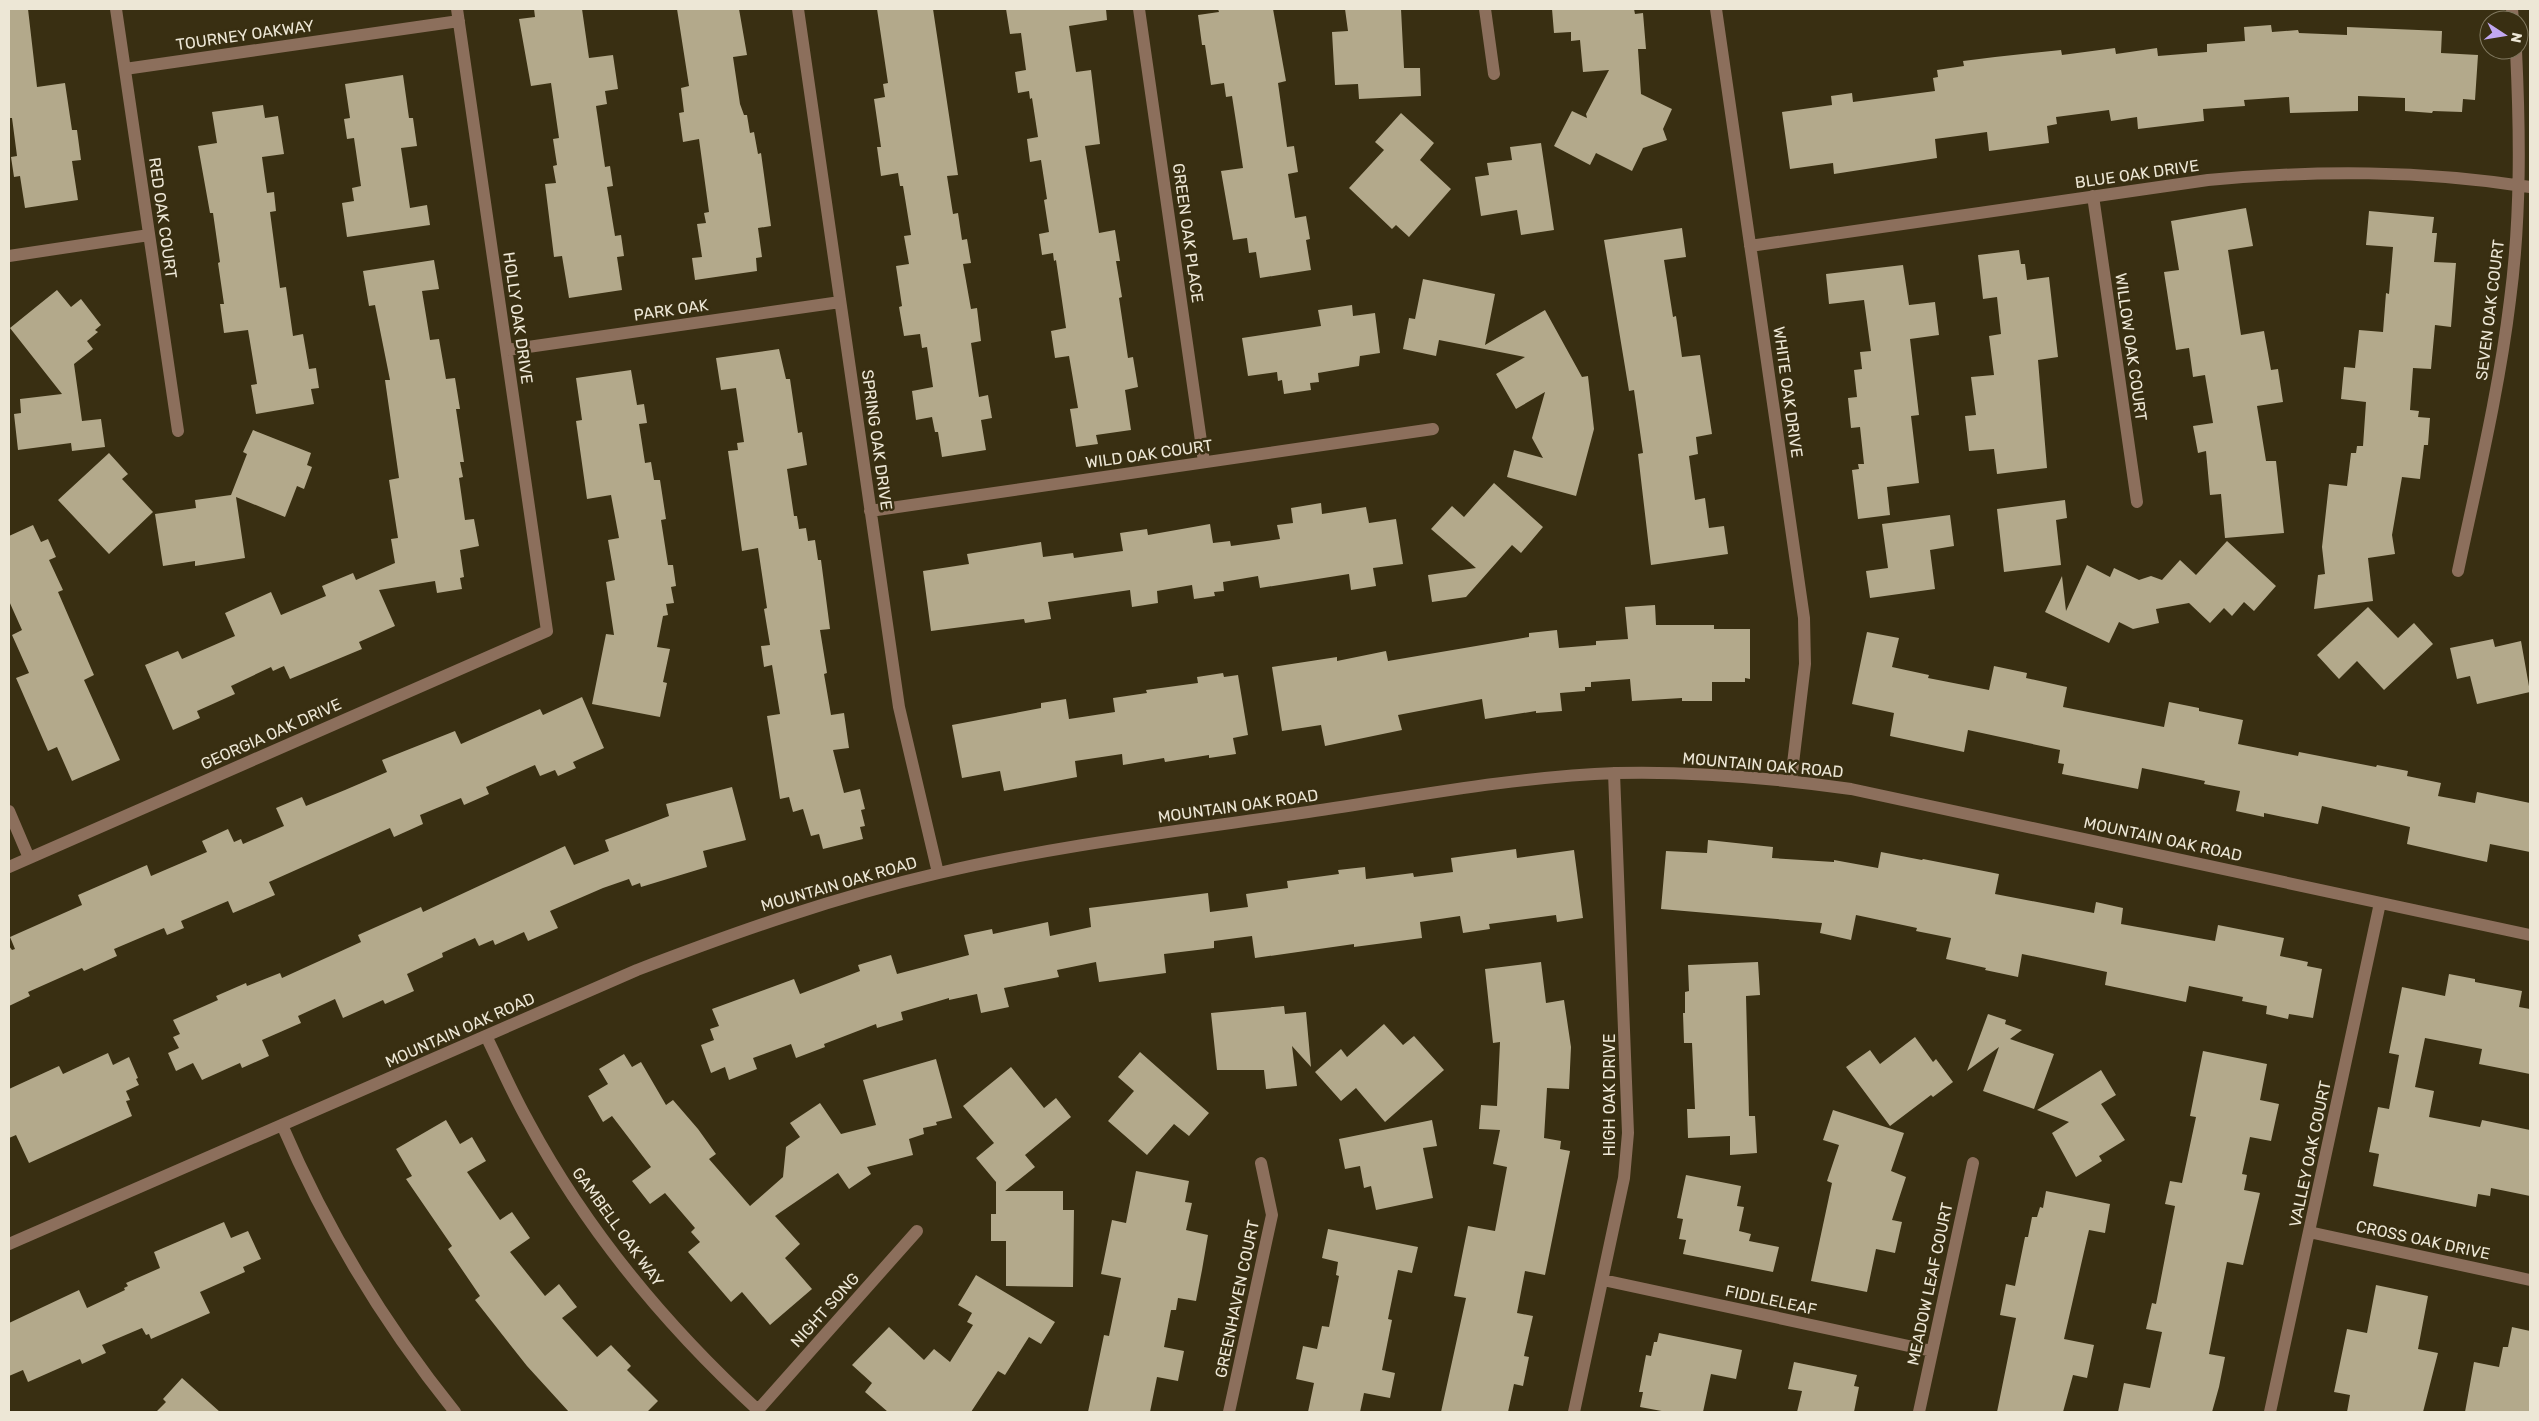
<svg xmlns="http://www.w3.org/2000/svg" width="2539" height="1421" font-family="Rubik,sans-serif">
<rect width="100%" height="100%" fill="#392f12"/>
<path fill="#b3a98b" d="M9,9H28L37,87L65,83L72,130H77L81,160L72,161L78,200L25,208L20,176L14,177L11,157L17,156L12,118H9Z
M534,9H582L589,58L613,55L618,89L605,91L607,104L596,106L605,167L610,166L613,186L607,187L615,236L621,235L624,256L617,257L622,290L569,298L562,256L554,257L545,184L556,183L553,166L557,165L553,139L559,138L551,83L531,86L519,19L535,17Z
M677,9H739L747,55L733,57L740,104L744,115H747L750,133L754,132L758,154L761,153L771,226L758,228L762,257L756,258L757,271L695,280L692,258L702,257L697,224L706,223L704,213L709,212L699,139L683,142L679,113L684,112L681,88L689,86Z
M877,9H933L958,175L947,176L953,214L958,213L962,240L967,239L971,263L963,264L971,309L977,308L981,341L971,343L979,397L988,395L992,418L981,420L986,450L942,457L938,432H935L932,417L916,420L912,391L933,387L927,347L922,348L920,334L904,336L899,307L902,306L896,266L909,264L904,236L911,235L903,186H900L898,173L881,176L877,147H881L874,99L885,97L883,84L888,83Z
M1006,9H1106L1107,20L1069,26L1076,72L1091,70L1100,144L1085,146L1099,233L1115,230L1120,261H1116L1122,297L1119,298L1128,358L1133,357L1138,387L1125,390L1131,430L1096,435L1098,444L1076,447L1070,409L1078,408L1069,356L1055,358L1051,331L1066,328L1056,260L1054,261L1053,253L1042,255L1039,234L1049,232L1044,200L1047,199L1041,160L1030,162L1027,139L1038,137L1032,98L1030,99L1029,91L1018,93L1015,72L1026,70L1021,33L1010,34Z
M1218,9H1273L1286,81L1278,83L1287,147L1294,146L1298,172L1288,174L1295,218L1306,216L1310,239L1306,240L1311,270L1260,278L1256,252L1249,253L1247,238L1233,240L1221,171L1243,168L1237,128L1232,96L1226,97L1224,83L1211,85L1205,45H1202L1198,15L1219,12Z
M1345,9H1401L1404,68H1420L1421,96L1359,99L1358,84L1335,85L1332,32L1348,31Z
M1552,9H1634L1635,14L1643,13L1646,49H1638L1641,94L1672,109L1663,129L1667,140L1643,148L1632,171L1596,153L1590,165L1554,146L1572,111L1587,118L1586,114L1609,70L1583,72L1580,40L1571,41V32L1554,33Z
M2271,25L2272,32L2298,30L2299,33L2347,35V27L2442,31L2441,53L2478,55L2475,100L2463,99L2462,112L2433,111L2432,113L2405,111V98L2358,96V111L2290,113L2289,97L2244,100L2245,106L2203,109L2204,121L2138,129L2137,117L2111,121L2109,110L2056,117L2057,124L2047,126L2049,143L1989,151L1987,132L1935,139L1937,158L1834,174L1833,163L1790,169L1782,112L1832,105L1831,96L1852,93L1853,102L1935,91L1933,78L1938,77L1937,70L1964,66L1963,61L1995,57L2061,50L2062,55L2115,48L2116,54L2157,48L2158,56L2207,52V44L2245,41L2244,27Z
M403,75L409,118H413L417,146L401,148L410,208L427,205L430,225L347,237L342,203L354,201L352,188L361,186L354,138L347,139L344,119L350,118L345,84Z
M263,105L265,118L278,116L284,154L262,157L267,193L274,192L276,211L270,212L280,288L286,287L293,336L303,334L309,369L316,368L319,388L311,389L314,404L256,414L251,385L257,384L248,330L224,333L220,304H224L218,263L220,262L213,213H210L198,146L217,143L212,112Z
M1401,113L1434,143L1420,160L1451,189L1409,237L1396,225L1392,229L1349,188L1384,150L1375,142Z
M1541,143L1554,230L1521,235L1517,210L1481,216L1475,177L1489,175L1487,163L1512,160L1510,147Z
M2246,208L2253,246L2228,250L2241,335L2264,331L2271,370L2278,369L2283,402L2257,406L2266,461H2276L2284,533L2225,538L2221,494L2210,495L2206,451L2198,453L2193,426L2213,423L2205,375L2193,377L2189,348L2176,350L2164,272L2179,270L2171,221Z
M2369,211L2434,217L2432,233H2437L2434,262L2456,263L2451,327L2435,325L2431,369L2413,368L2410,410L2419,411L2418,417L2430,418L2428,445H2424L2420,479L2402,477L2392,535L2395,554L2368,558L2373,601L2314,609L2318,575L2325,574L2322,547L2329,484L2347,486L2351,453H2356L2357,446H2363L2366,402L2341,399L2344,367L2355,368L2359,330L2383,332L2386,293L2389,294L2393,247L2366,245Z
M1682,228L1686,257L1664,260L1673,317L1676,316L1682,357L1700,355L1712,434L1696,437L1698,454L1689,456L1695,500L1705,498L1709,528L1724,526L1728,554L1651,565L1638,454L1643,453L1634,390L1629,391L1604,240Z
M2019,250L2021,264H2025L2027,280L2049,277L2058,357L2038,360L2047,468L1997,474L1994,449L1969,451L1965,416L1976,415L1971,377L1994,375L1989,336L2001,334L1997,297L1983,299L1978,255Z
M434,260L439,289L422,291L430,340L439,339L446,379L455,378L460,409H456L464,462H460L463,477L459,478L465,520L474,519L479,546L460,550L464,577L460,578L462,589L437,593L435,581L379,590L395,626L359,642L362,649L290,679L284,666L273,671L271,667L231,686L235,694L197,711L200,718L173,730L145,665L178,651L182,659L235,636L225,613L271,592L281,615L326,596L322,586L353,573L356,580L395,563L391,539L398,538L389,480L399,478L385,380H390L375,305L369,306L363,271Z
M1903,265L1909,305L1935,302L1939,335L1910,339L1919,415L1911,416L1919,483L1887,487L1890,515L1858,519L1852,470L1859,469L1858,464H1864L1860,427L1851,428L1848,398L1857,397L1854,370L1862,369L1860,352L1871,351L1864,300L1829,304L1826,274Z
M1423,279L1495,294L1485,345L1545,310L1582,377L1588,376L1594,429L1576,496L1507,477L1514,450L1543,458L1532,438L1545,392L1516,409L1496,374L1525,357L1439,340L1436,356L1403,349L1409,318L1415,319Z
M57,290L71,307L81,299L101,325L95,330L98,332L87,341L93,349L74,364L82,421L101,419L105,447L72,451L71,443L18,450L14,414L21,413L20,399L62,394L10,328Z
M1352,305L1353,316L1375,313L1380,353L1360,356L1359,366L1318,373L1319,382L1310,383L1311,390L1284,394L1282,380L1278,381L1277,372L1248,376L1242,338L1321,326L1318,310Z
M779,349L786,379H790L798,433L802,432L807,465L787,469L794,516H797L799,529L806,528L808,541L815,540L818,560H821L830,629L820,630L827,673L824,674L831,715L844,713L849,748L833,750L844,793L860,789L865,809L861,810L865,826L860,827L863,839L823,849L819,834L811,836L803,809L793,812L789,797L780,799L767,716L780,714L772,665L764,667L761,646L770,645L764,609L767,608L758,548L742,551L728,451L738,450L737,443L744,442L736,388L721,390L716,358Z
M631,370L637,405L644,404L647,423L639,424L645,463L651,462L654,480H660L666,519L661,520L668,565H673L676,586L671,587L674,603L666,604L668,615L663,616L657,647L670,649L663,682L667,683L660,717L592,704L606,634L614,635L606,582L615,580L608,540L619,538L611,495L587,499L576,421L582,420L576,378Z
M253,430L311,453L307,465L312,467L304,489L297,486L285,517L236,497L245,558L195,566V561L163,566L155,514L196,508L195,500L231,495L247,454L243,452Z
M109,453L128,474L122,479L153,512L109,554L58,500Z
M1494,483L1543,527L1521,553L1512,545L1466,597L1432,602L1428,575L1476,568L1431,529L1452,506L1464,517Z
M2065,500L2067,518L2056,520L2061,565L2004,572L1997,509Z
M1321,503L1322,514L1366,507L1369,523L1396,519L1403,564L1373,568L1376,586L1351,590L1349,574L1260,588L1258,576L1223,582L1224,591L1214,592L1215,596L1194,599L1192,585L1157,591L1158,603L1132,607L1130,590L1048,602L1051,619L1025,623L1024,619L931,631L923,571L969,564L967,554L1041,542L1043,557L1073,553L1074,558L1123,551L1120,533L1147,529L1148,535L1210,524L1213,543L1230,541L1231,546L1280,539L1277,525L1293,523L1291,508Z
M1950,515L1954,546L1930,550L1935,589L1870,598L1866,571L1888,568L1882,524Z
M33,525L41,542L48,539L56,557L49,560L63,590L58,592L94,675L84,680L120,760L72,781L57,747L48,751L16,678L29,673L12,635L22,630L9,601V536Z
M2227,541L2276,586L2254,611L2244,602L2232,616L2224,608L2210,623L2189,603L2156,609L2159,623L2133,629L2119,622L2109,643L2045,612L2062,576L2066,611L2087,565L2110,577L2114,568L2139,580L2151,576L2162,580L2180,560L2196,575Z
M1655,605L1656,625H1714V629H1750V679L1745,678V682H1712V701H1682V698L1632,701L1630,679L1591,682V687H1585V691L1560,693L1562,711L1536,713V711L1485,719L1482,699L1398,715L1402,730L1325,746L1321,725L1282,731L1272,667L1337,657V661L1386,651L1388,661L1529,637V633L1557,630L1559,648L1596,645V641L1628,639L1625,607Z
M2368,607L2398,638L2414,623L2433,644L2384,690L2357,661L2339,679L2317,655Z
M1867,632L1899,638L1892,667L1929,675L1928,678L1989,690L1994,666L2027,673L2026,678L2067,687L2063,707L2164,727L2169,702L2199,708V711L2243,720L2238,744L2298,756L2299,752L2376,767L2377,765L2408,771L2407,776L2441,783L2438,796L2475,803L2477,792L2530,803V852L2490,844L2487,862L2464,857L2407,844L2410,827L2322,806L2318,824L2264,813V817L2236,811L2240,791L2204,784L2205,781L2142,768L2138,789L2062,774L2064,764L2058,763L2060,750L1968,730L1964,752L1890,736L1894,713L1852,704Z
M2493,639L2495,647L2521,641L2530,692L2477,704L2470,676L2457,679L2450,648Z
M1223,673L1224,677L1238,675L1248,735L1233,738L1236,754L1209,758V755L1165,762L1164,758L1123,765L1122,754L1075,761L1077,777L1004,791L1000,771L962,778L952,725L1041,708V703L1066,699L1069,719L1115,712L1113,698L1147,693L1146,690L1198,683L1197,677Z
M582,697L604,748L573,762L576,768L558,776L555,770L540,776L535,765L486,787L489,794L464,805L461,798L420,815L423,824L394,837L390,828L269,882L275,895L233,913L228,901L181,921L184,928L167,935L164,928L147,935L114,949L117,956L84,971L82,968L28,992L30,996L9,1006V946L12,950L15,949L10,937L82,905L78,895L147,865L151,876L207,852L202,841L228,829L234,842L241,839L243,844L284,826L276,808L302,797L306,806L345,790L387,772L382,760L455,731L461,744L540,709L543,715Z
M732,787L746,840L703,851L707,867L641,887L640,883L632,886L629,879L603,888L550,911L558,928L528,941L524,932L495,945L493,940L479,946L475,938L442,953L443,957L407,974L414,991L385,1004L383,1000L343,1018L335,999L298,1016L301,1023L262,1040L269,1056L242,1068L240,1063L202,1080L193,1063L176,1071L168,1053L179,1048L173,1037L180,1034L173,1020L218,1000L216,996L246,983L247,986L280,973L282,978L361,942L358,935L421,907L423,912L565,846L574,865L609,851L605,840L669,816L666,804Z
M1708,840L1773,847L1772,858L1834,862V860L1878,868L1881,852L1922,860L1923,859L1999,874L1995,894L2094,913L2096,902L2123,908L2121,924L2215,941L2218,925L2284,938L2280,956L2308,962L2307,966L2322,969L2313,1018L2289,1014L2288,1019L2266,1014L2267,1006L2242,1001L2243,997L2189,986L2186,1002L2105,985L2107,972L2022,954L2018,977L1985,970L1986,968L1946,959L1951,938L1916,931L1917,928L1856,915L1851,940L1820,933L1822,923L1661,909L1666,851L1707,853Z
M1516,849L1517,858L1574,850L1583,918L1557,922L1556,915L1489,924L1490,929L1463,933L1460,916L1420,922L1422,938L1354,947V944L1255,958L1252,936L1214,941V948L1164,954L1166,973L1099,982L1096,962L1057,970L1059,977L1004,988L1009,1007L981,1013L977,994L949,1000V998L901,1012L903,1020L877,1028L876,1024L824,1044L825,1047L796,1058L791,1044L753,1058L757,1069L729,1080L725,1067L711,1073L701,1045L714,1040L710,1029L719,1026L712,1009L794,979L800,994L860,971L858,965L891,955L897,974L969,955L964,935L992,929L993,934L1048,922L1050,936L1091,927L1089,908L1208,893L1210,912L1248,907L1246,894L1288,888L1287,881L1339,874L1338,870L1365,867L1366,879L1413,873L1414,877L1453,872L1451,858Z
M1541,962L1546,1003L1564,1000L1571,1047L1569,1089L1547,1088L1544,1138L1561,1141L1560,1149L1570,1151L1545,1275L1525,1271L1517,1313L1533,1316L1524,1356L1529,1357L1523,1386L1514,1384L1508,1412H1441L1466,1298L1454,1296L1468,1226L1495,1231L1507,1167L1493,1164L1500,1130L1479,1129L1481,1105L1497,1106L1500,1042L1493,1043L1485,969Z
M1758,962L1760,995L1746,996L1749,1116H1755L1757,1153L1730,1155V1136L1688,1138L1687,1109H1695L1692,1043H1684L1683,1013H1685V992L1689,991L1688,965Z
M2449,974L2475,979V982L2522,991L2519,1007L2530,1009V1074L2479,1064L2482,1049L2425,1038L2415,1087L2434,1091L2429,1117L2480,1127L2482,1120L2530,1130V1196L2491,1188L2490,1196L2478,1194L2476,1207L2373,1186L2379,1154L2369,1152L2378,1107L2389,1109L2399,1055L2389,1053L2402,987L2445,996Z
M1284,1006L1285,1014L1306,1012L1311,1067L1292,1046L1297,1086L1266,1089L1264,1070H1217L1211,1013Z
M1988,1014L2006,1020L2005,1024L2022,1030L2010,1039L2054,1054L2034,1109L1983,1091L1999,1047L1967,1071Z
M1384,1024L1403,1045L1414,1036L1444,1070L1385,1122L1356,1088L1341,1101L1315,1072L1341,1049L1347,1057Z
M1915,1037L1933,1062L1936,1059L1953,1082L1933,1097L1931,1095L1890,1126L1846,1067L1870,1050L1880,1064Z
M2203,1051L2267,1064L2260,1100L2279,1104L2271,1141L2250,1137L2242,1174L2247,1175L2244,1190L2260,1193L2243,1265L2227,1262L2209,1354L2225,1357L2219,1387L2212,1412H2118L2124,1383L2150,1388L2162,1332L2146,1329L2152,1303L2156,1304L2175,1206L2165,1204L2170,1181L2182,1183L2196,1117L2190,1116Z
M1140,1052L1209,1113L1189,1136L1174,1124L1147,1155L1108,1121L1134,1091L1118,1077Z
M108,1053L113,1065L129,1057L138,1078L136,1079L139,1085L126,1091L130,1100L126,1101L132,1116L29,1163L16,1135L9,1138V1089L59,1066L63,1074Z
M624,1054L632,1067L641,1062L666,1105L673,1100L698,1129L716,1154L709,1159L750,1206L783,1177L786,1147L800,1137L790,1123L820,1103L841,1134L876,1125L863,1080L936,1059L952,1118L936,1122L937,1125L923,1128L924,1134L909,1139L913,1155L867,1167L871,1174L849,1189L838,1173L775,1216L800,1244L785,1258L812,1289L770,1325L742,1292L731,1302L688,1252L700,1242L691,1232L695,1228L665,1193L650,1204L632,1181L651,1167L612,1116L603,1122L588,1096L608,1084L599,1069Z
M1011,1067L1044,1108L1056,1098L1071,1117L1025,1155L1035,1167L1005,1191H1063V1210H1074L1073,1287L1006,1286V1241H991V1214H996V1182L976,1158L994,1143L963,1106Z
M2101,1070L2116,1095L2101,1104L2125,1140L2099,1156L2102,1161L2076,1177L2052,1133L2069,1122L2037,1110Z
M1833,1110L1904,1133L1891,1171L1906,1177L1892,1220L1902,1222L1895,1253L1876,1249L1867,1292L1811,1281L1832,1183L1827,1181L1839,1145L1823,1140Z
M446,1120L460,1144L472,1137L486,1161L467,1172L500,1220L512,1212L530,1238L510,1252L545,1296L559,1284L577,1307L562,1318L597,1357L611,1345L631,1366L627,1370L658,1401L647,1412H569L527,1366L475,1300L480,1296L448,1249L452,1246L406,1179L412,1176L396,1149Z
M1432,1120L1437,1146L1423,1148L1433,1198L1376,1210L1371,1186L1364,1188L1360,1166L1345,1169L1339,1139Z
M1136,1171L1189,1181L1185,1202L1192,1203L1186,1230L1208,1235L1202,1270L1196,1301L1178,1298L1176,1310H1171L1164,1347L1184,1351L1178,1381L1157,1377L1150,1412H1088L1104,1335L1109,1336L1121,1278L1101,1274L1112,1220L1126,1223Z
M1686,1175L1741,1186L1737,1206L1744,1207L1739,1231L1751,1234L1749,1241L1779,1247L1773,1272L1683,1254L1686,1240L1679,1239L1683,1219L1677,1218Z
M2046,1191L2110,1204L2105,1233L2089,1230L2064,1339L2094,1345L2087,1378L2073,1375L2063,1412H1997L2016,1318L2000,1315L2006,1284L2015,1286L2025,1237H2028L2032,1217H2037L2040,1207L2043,1208Z
M224,1222L231,1238L248,1231L261,1259L243,1267L245,1272L200,1292L210,1313L151,1339L149,1334L146,1335L142,1328L102,1345L106,1353L82,1364L80,1359L28,1382L23,1370L9,1376V1323L79,1290L87,1308L125,1290L124,1288L128,1286L126,1283L160,1268L154,1252Z
M1328,1229L1418,1247L1412,1273L1398,1270L1388,1319L1392,1320L1382,1370L1395,1373L1390,1398L1364,1393L1360,1412H1308L1314,1383L1296,1379L1303,1346L1317,1349L1322,1326L1329,1327L1339,1276L1336,1275L1338,1262L1322,1258Z
M976,1275L1055,1322L1041,1344L1029,1337L1005,1375L998,1371L971,1412H888L865,1392L872,1383L852,1365L889,1327L924,1360L934,1349L950,1362L973,1325L967,1322L972,1313L958,1305Z
M2376,1285L2428,1296L2418,1349L2438,1353L2423,1412H2347L2350,1395L2334,1392L2347,1329L2367,1333Z
M2512,1327L2530,1331V1412H2465L2474,1362L2499,1367L2503,1347H2508Z
M1659,1333L1742,1350L1736,1379L1711,1374L1703,1412H1667L1640,1407L1643,1392H1639L1646,1355L1651,1356L1654,1342H1657Z
M1794,1362L1857,1375L1854,1386L1859,1387L1854,1412H1797L1802,1391L1788,1389Z
M182,1378L220,1412H156L166,1402L163,1399Z"/>
<g fill="none" stroke-linecap="round" stroke-linejoin="round">
<path stroke="#8c6f5c" stroke-width="12" d="M116,9L178,431
M798,9L899,707L938,873
M1139,9L1204,462
M1485,9L1494,74
M1716,9L1804,618L1805,664L1791,780
M2512,9L2513,20
M125,69L459,21
M2093,196L2137,502
M1750,246L2208,180C2317,170 2421,170 2530,187
M9,256L149,235
M507,350L840,302
M870,511L1433,429
M2458,571C2477,481 2499,391 2510,300C2521,217 2520,133 2516,50
M9,811L29,858
M9,867L547,631L457,9
M486,1036C500,1064 512,1093 528,1121C587,1231 668,1328 760,1412
M282,1125C326,1228 385,1325 455,1412
M2309,1232L2530,1280
M9,1244L637,970C736,932 835,897 939,873C1058,845 1180,831 1301,813C1405,798 1510,777 1616,773C1695,771 1773,778 1851,789L2530,935
M1603,1280L1932,1351
M758,1410L917,1231
M1229,1412L1272,1215L1261,1163
M1574,1412L1624,1178L1628,1133L1614,773
M1919,1412L1973,1163
M2270,1412L2380,903"/>
</g>
<g text-anchor="middle" dominant-baseline="central" stroke-width="5" stroke-linejoin="round" paint-order="stroke">
<g font-size="16" fill="#ede7d6" stroke="#392f12">
<text transform="translate(245 35) rotate(-8)">TOURNEY OAKWAY</text>
<text transform="translate(2137 174) rotate(-8)">BLUE OAK DRIVE</text>
<text transform="translate(163 218) rotate(82)">RED OAK COURT</text>
<text transform="translate(1188 233) rotate(82)">GREEN OAK PLACE</text>
<text transform="translate(671 310) rotate(-8)">PARK OAK</text>
<text transform="translate(2490 310) rotate(-83)">SEVEN OAK COURT</text>
<text transform="translate(518 318) rotate(82)">HOLLY OAK DRIVE</text>
<text transform="translate(2131 347) rotate(82)">WILLOW OAK COURT</text>
<text transform="translate(1788 392) rotate(82)">WHITE OAK DRIVE</text>
<text transform="translate(877 440) rotate(82)">SPRING OAK DRIVE</text>
<text transform="translate(1149 454) rotate(-8)">WILD OAK COURT</text>
<text transform="translate(271 734) rotate(-24)">GEORGIA OAK DRIVE</text>
<text transform="translate(1763 765) rotate(5)">MOUNTAIN OAK ROAD</text>
<text transform="translate(1238 806) rotate(-8)">MOUNTAIN OAK ROAD</text>
<text transform="translate(2163 839) rotate(12)">MOUNTAIN OAK ROAD</text>
<text transform="translate(839 884) rotate(-16)">MOUNTAIN OAK ROAD</text>
<text transform="translate(460 1030) rotate(-24)">MOUNTAIN OAK ROAD</text>
<text transform="translate(1609 1095) rotate(-90)">HIGH OAK DRIVE</text>
<text transform="translate(2310 1154) rotate(-78)">VALLEY OAK COURT</text>
<text transform="translate(618 1227) rotate(54)">GAMBELL OAK WAY</text>
<text transform="translate(2423 1240) rotate(12)">CROSS OAK DRIVE</text>
<text transform="translate(1930 1284) rotate(-78)">MEADOW LEAF COURT</text>
<text transform="translate(1237 1299) rotate(-78)">GREENHAVEN COURT</text>
<text transform="translate(1771 1300) rotate(12)">FIDDLELEAF</text>
<text transform="translate(825 1310) rotate(-48)">NIGHT SONG</text>
</g>
</g>
<rect width="2539" height="1421" fill="none" stroke="#ede7d6" stroke-width="20"/>
<g transform="translate(2504 35) rotate(102)"><circle r="24" fill="#392f12" stroke="#817960"/>
<path d="M0-4L9 19L0 12L-9 19Z" fill="#c2a8f2"/>
<text y="-8" font-size="14" font-weight="bold" text-anchor="middle" fill="#ede7d6">N</text>
</g>
</svg>
